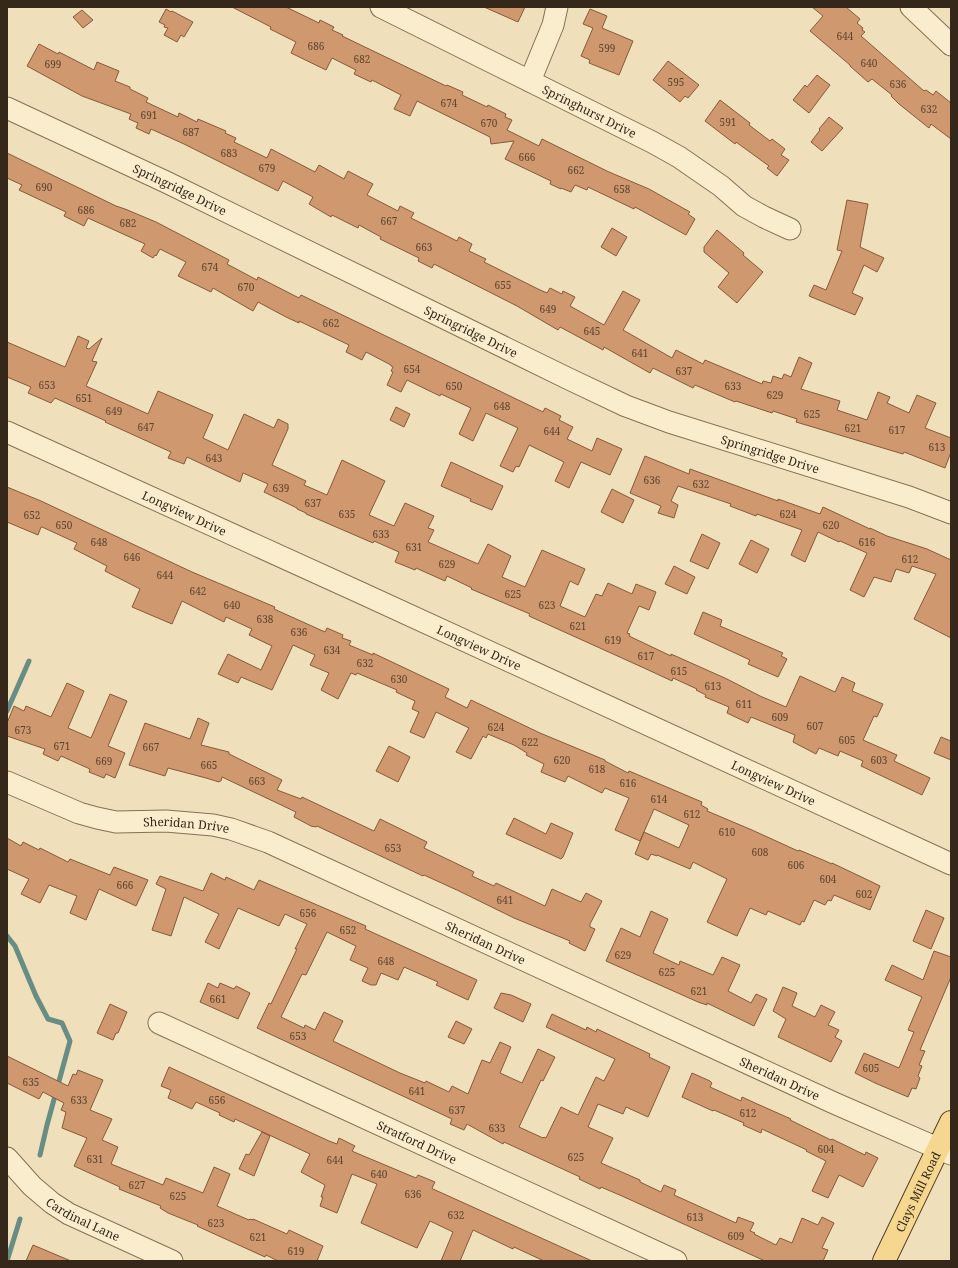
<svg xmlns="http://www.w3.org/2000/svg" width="958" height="1268" font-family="'Noto Serif',serif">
<rect width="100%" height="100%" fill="#efe0bb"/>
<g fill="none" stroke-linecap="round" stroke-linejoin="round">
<path stroke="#678d84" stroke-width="5" d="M7,711L29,661
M7,936L15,946L36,996L48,1019L62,1023L70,1041L47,1125L40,1155
M7,1261L20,1219"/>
</g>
<path fill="#cf986f" stroke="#875939" d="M232,7H286L319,23L320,20L334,27L332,30L343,35L342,36L446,86L447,85L463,92L462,95L487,107L488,105L506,114L505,117L512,120L507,130L539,146L542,139L609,172L649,189L690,212L688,214L695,219L686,235L635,207L634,209L588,187L587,190L575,185L571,192L561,188V189L550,184L551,181L505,159L514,141L491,144L490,137L417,101L410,116L394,109L401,95L372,80L371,82L354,74L356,70L332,58L326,70L291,53L296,42L270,29L271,27Z
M484,7H525L518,22Z
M812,7H846L860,19L857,23L863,28L862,30L865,32L861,36L924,91L926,90L933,95L936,91L951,103V139L931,124L929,128L899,104L891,96L892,95L872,79L868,82L850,66V65L810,31L823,16Z
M166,9L171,12L172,11L193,22L184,37L181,35L177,42L164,35L168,28L164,27L165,25L159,22Z
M590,9L607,16L602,28L633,41L619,75L589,63L590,60L581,56L593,28L583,24Z
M82,10L93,20L83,28L73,17Z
M39,44L58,54L59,52L94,70L97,62L119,71L115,81L130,87V89L148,98L146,102L178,117L179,113L197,122L198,119L226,131L225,133L236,138L234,142L267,158L271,149L315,172L319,165L344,179L348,171L373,184L367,195L398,211L400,206L414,213L411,218L457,241L459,237L472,244L469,251L486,259L484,262L538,289L547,293L550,288L562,294L563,291L575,297L570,306L604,325L623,291L640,300L623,330L672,358L676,350L703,364L705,360L762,384L763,381L771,383L773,376L782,379L784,374L791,377L799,357L812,363L801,389L840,401L837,410L867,420L878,392L890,397L887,403L909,413L917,395L936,403L925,428L951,438V452L945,468L904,452L903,454L796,422L797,419L773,411L772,413L736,401L735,402L695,385L693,388L653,368L650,373L604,347L603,350L560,327L558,330L517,306L434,264L432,268L418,261L419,258L380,239L381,237L359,225L358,228L332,215L331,217L309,204L313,197L283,181L278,191L184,144L151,129L149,134L136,128L138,123L129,119L131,114L82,96L27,66Z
M668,61L699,85L688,98L685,96L680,102L653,80Z
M817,75L830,85L809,113L793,100L805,85L807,87Z
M720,100L750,123L749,125L770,141L772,139L785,149L781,155L789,160L777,176L767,168L769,166L736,142L735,144L705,121Z
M829,117L843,128L822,151L811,142L820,130L819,129Z
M7,153L116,206L125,209L156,222L229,260L227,264L257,280L258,277L299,298L301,295L543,412L545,408L561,416L559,420L573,427L567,439L592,451L597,438L622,449L610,475L581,462L569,488L555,481L564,462L529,445L519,467L516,466L513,472L500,466L518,428L486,413L473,441L459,434L471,408L441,394L440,396L407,380L401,392L387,385L393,372L391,371L393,367L391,366V365L366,352L362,360L346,352L349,345L299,321V323L286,317L258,302L253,311L213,288L211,292L178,276L186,262L160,249L156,256L155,255L153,258L141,251L145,244L88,218L84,226L64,216L66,212L19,190L22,185L7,178Z
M847,200L868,204L860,247L884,258L877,272L864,265L852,293L863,298L855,315L809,296L814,285L826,290L842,251L837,250Z
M612,228L627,237L616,256L601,247Z
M717,230L744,253L743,255L763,272L737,303L718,287L729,273L704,252V247Z
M78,336L89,341L86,348L89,349L102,338L92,361L97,362L86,386L148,414L158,391L213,415L203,438L228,450L244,414L274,428L278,419L288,424V429L272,465L306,481L304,485L327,495L342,460L385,481L369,515L394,526L405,503L434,516L428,528L434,530L428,542L478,564L488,544L511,556L502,577L525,587L542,550L585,569L578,585L570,581L560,606L585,617L596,594L602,596L608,583L632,594L636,584L656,592L649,610L639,606L627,633L630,634L629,636L671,656V654L727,679L760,696L786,707L800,676L835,692L842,677L855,683L852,691L883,704L877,717L874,716L863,740L897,755L894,761L930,778L922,795L861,766L863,761L840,751L838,756L819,748L816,754L793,742L795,735L751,717L748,723L727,713L729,707L705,697L706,695L696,690L697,689L673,678L672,681L644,668L529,616L530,614L471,589L472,588L447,576L445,581L416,568L415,570L395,562L399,552L374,541L373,543L306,514V513L297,509V508L264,492L268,484L243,473L240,482L187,457L184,464L168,458L171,452L105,422L106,421L55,398L51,403L28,393L31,387L7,377V342L65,367Z
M396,407L410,414L404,427L390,420Z
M645,456L689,474L690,469L778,501V499L820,514L823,507L870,529V528L887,536L927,549L951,560V638L914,619L936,574L912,566L909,573L896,569L891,582L874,577L864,597L850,590L867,553L840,541L839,542L818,532L805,562L791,555L802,530L757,514L756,516L730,506L731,504L678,486L671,501L678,505L674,518L658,513L661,506L630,493Z
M451,462L503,486L492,510L470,501L471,499L441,486Z
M7,487L41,501L192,572L275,607L274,609L325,632L327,628L343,635L342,638L351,641L349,645L373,655V653L449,689L445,697L467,708L471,700L540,733L605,760V761L628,773L629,771L702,802L701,805L708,809L707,811L752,830L798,851L799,850L823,860L832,864V863L872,882L880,886L870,910L834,895L831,901L828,900L825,905L814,900L804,922L802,921L800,925L768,911L766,915L750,908L737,936L707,922L727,879L693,862L690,869L657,855V856L651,854L648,860L635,854L644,832L679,848L689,825L654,809L640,841L615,830L629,798L605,788L602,793L568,776L565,782L541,772L544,764L526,755L527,753L514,745L488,734L486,738L483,736L471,759L456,752L469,728L436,712L424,738L410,732L419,712L412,709L415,701L396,692L397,690L357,673L356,675L351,673L338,699L321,690L329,673L310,665L315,655L293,645L272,690L241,677L238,683L218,674L228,654L261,670L272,646L249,635L252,629L226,617L224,622L182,601L172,624L132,607L140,589L105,571L107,566L74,549L77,543L42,527H41L38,535L7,522Z
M612,489L634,500L623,523L601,512Z
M702,534L720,543L708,569L690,561Z
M751,540L769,549L757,573L739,564Z
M674,566L695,577L687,594L665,584Z
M703,612L722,620L720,626L783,653L781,656L787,659L778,677L748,664L750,660L694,634Z
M67,683L84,691L68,728L91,738L110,694L127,701L108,746L125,753L115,778L106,774L104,778L89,772L90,769L61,756L58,761L43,754L45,749L7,736V723L14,706L24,711L26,706L51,717Z
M198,718L209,723L201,745L229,752V754L282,780L277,790L301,799L302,797L374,831L380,819L427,842L424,848L474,872L472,876L494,886L496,883L545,906L552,889L581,902L586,893L602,901L590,924V927L595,929L585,951L569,943L570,941L514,918L459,891L424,875L423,876L317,826L316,827L311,826L294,817L296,812L222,777L221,781H220L219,782L206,778L168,768L165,776L129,765L145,723L190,739Z
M941,737L951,741V760L934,753Z
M389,746L410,757L398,782L376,771Z
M514,818L546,834L551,823L573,833L563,857L561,859L506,834Z
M7,838L21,846L23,842L39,850L40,848L68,862L70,859L110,875L114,867L148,880L136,906L99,889L86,920L70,913L77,896L49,885L40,903L21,894L29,879L7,869Z
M211,873L225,880L226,877L254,890L259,880L366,926L365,929L477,980L468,1000L436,985L438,982L404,967L398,980L381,973L376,985H371L362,981L368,968L350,960L356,946L327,932L306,975L302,974L281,1017L304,1028L305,1025L315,1030L324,1012L343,1021L333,1041L400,1073L425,1083L426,1081L449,1092L452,1086L468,1094L482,1060L490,1063L500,1042L511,1047L500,1073L522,1083L538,1049L555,1057L543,1081L541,1080L519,1127L543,1138L544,1137L546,1138L561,1107L578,1115L596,1077L604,1081L615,1059L546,1027L552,1014L586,1030L587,1027L596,1032L597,1029L650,1054L649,1057L670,1067L648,1117L626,1107L623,1114L598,1104L588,1127L613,1138L601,1163L640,1180V1182L661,1192L664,1185L676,1190L674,1195L736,1223L738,1217L754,1223L750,1231L755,1233L754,1234L776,1245L780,1238L792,1243L802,1218L818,1225L822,1217L834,1223L822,1248L828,1250L823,1261H765L622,1196L601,1187L600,1189L579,1179L580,1177L504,1142L503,1144L467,1124L464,1130L450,1124L452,1119L257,1028L269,1003L271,1004L297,949H295L307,924L285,914L279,926L238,908L219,949L205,942L219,914L184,897L171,936L152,930L166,889L156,884L160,876L203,891Z
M926,910L944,918L931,949L913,941Z
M651,911L668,919L653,953L679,965L680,961L713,975L722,957L740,965L728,991L751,1003L756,994L767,999L754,1026L707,1003V1005L698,1002L606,961L621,928L640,937Z
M934,951L951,957V977L920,1050L925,1051L919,1065L922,1066L918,1076L920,1078L916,1089L912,1088L908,1097L875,1083L855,1073L864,1053L899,1068L914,1032L908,1030L922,997L885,980L892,965L923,980Z
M208,983L218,988L220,983L234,989L236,986L250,993L238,1019L200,1002Z
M783,987L797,993L792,1006L815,1017L821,1005L835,1012L828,1025L839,1030L835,1037L842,1041L831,1062L778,1037L786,1019L773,1011Z
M501,993L511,995L531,1004L523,1022L494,1008Z
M110,1004L127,1012L118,1033H116L113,1040L97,1033Z
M456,1021L472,1029L464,1044L448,1037Z
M7,1056L68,1086L73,1074L76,1075L78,1070L103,1080L90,1110L112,1119L102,1140L118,1147L111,1164L163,1185L166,1178L203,1193L214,1167L230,1174L217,1206L249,1220L250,1219L253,1220V1219L287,1234L289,1230L323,1246L317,1261H278L266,1255L265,1257L197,1226L198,1225L168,1213L160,1208L161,1206L119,1189L120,1187L74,1166L87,1138L62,1128L66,1112L61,1110L64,1103L43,1092L39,1099L7,1083Z
M169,1067L329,1141L337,1144L339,1138L355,1146L352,1151L354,1152L416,1178L418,1175L435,1182L432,1188L433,1189L592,1261H544L514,1247L513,1249L473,1230L460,1261H441L453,1232L430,1221L417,1248L361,1223L377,1184L352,1174L337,1213L320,1206L323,1197H321L325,1185L301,1172L310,1154L235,1119L234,1122L219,1115L220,1113L196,1102L192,1109L168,1098L171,1090L161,1086Z
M692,1073L710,1081L712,1083L710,1087L741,1101L742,1097L755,1103L791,1119L790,1120L831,1140L832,1139L865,1155L866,1152L878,1158L863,1187L839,1175L828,1198L812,1191L826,1161L806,1151L807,1150L762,1129L761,1133L743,1125L744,1123L714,1110L713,1111L682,1097Z
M262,1132L270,1136L254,1176L239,1169L246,1154L249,1155Z
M33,1245L71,1261H26Z"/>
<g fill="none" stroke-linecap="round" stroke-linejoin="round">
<g stroke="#877054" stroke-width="23">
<g id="minor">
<path id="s1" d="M381,7L652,142L679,157L721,186L744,206L764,217L790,229"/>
<path d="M911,7L951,45"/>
<path d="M530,81L553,25L557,7"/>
<path id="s2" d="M7,108L166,182L569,379L626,406L669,422L909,497L951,513"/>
<path id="s3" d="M7,432L359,592L951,864"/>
<path id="s4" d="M7,782L79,813L97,818L116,822L166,821L213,825L231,829L268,842L834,1103L951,1154"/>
<path id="s5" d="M159,1023L676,1261"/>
<path id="s6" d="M7,1158L32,1186L52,1203L69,1214L172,1261"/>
</g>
</g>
<g stroke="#543e29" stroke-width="24">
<g id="major">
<path id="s7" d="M884,1261L951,1122"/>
</g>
</g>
<use href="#minor" stroke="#faedce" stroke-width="21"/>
<use href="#major" stroke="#f6d78f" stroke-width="22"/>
</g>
<g text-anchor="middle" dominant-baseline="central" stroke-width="3.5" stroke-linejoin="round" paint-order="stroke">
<g font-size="10" fill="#5c442f">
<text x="845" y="36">644</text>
<text x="316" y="46">686</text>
<text x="607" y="48">599</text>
<text x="362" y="59">682</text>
<text x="869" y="63">640</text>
<text x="53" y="64">699</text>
<text x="676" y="82">595</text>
<text x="898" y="84">636</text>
<text x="449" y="103">674</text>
<text x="929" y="109">632</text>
<text x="149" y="115">691</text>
<text x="728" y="122">591</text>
<text x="489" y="123">670</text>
<text x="191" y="132">687</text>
<text x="229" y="153">683</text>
<text x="527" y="157">666</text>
<text x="267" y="168">679</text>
<text x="576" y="170">662</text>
<text x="44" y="187">690</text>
<text x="622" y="189">658</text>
<text x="86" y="210">686</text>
<text x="389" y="221">667</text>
<text x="128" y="223">682</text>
<text x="424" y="247">663</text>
<text x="210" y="267">674</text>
<text x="503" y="285">655</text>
<text x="246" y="287">670</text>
<text x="548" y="309">649</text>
<text x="331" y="323">662</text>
<text x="592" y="331">645</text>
<text x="640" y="353">641</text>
<text x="412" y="369">654</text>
<text x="684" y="371">637</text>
<text x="47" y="385">653</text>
<text x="454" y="386">650</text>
<text x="733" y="386">633</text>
<text x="775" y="395">629</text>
<text x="84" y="398">651</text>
<text x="502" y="406">648</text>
<text x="114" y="411">649</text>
<text x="812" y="414">625</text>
<text x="146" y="427">647</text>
<text x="853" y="428">621</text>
<text x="897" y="430">617</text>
<text x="552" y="431">644</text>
<text x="937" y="447">613</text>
<text x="214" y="458">643</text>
<text x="652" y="480">636</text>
<text x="701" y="484">632</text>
<text x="281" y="488">639</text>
<text x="313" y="503">637</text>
<text x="347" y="514">635</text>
<text x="788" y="514">624</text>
<text x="32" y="515">652</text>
<text x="64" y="525">650</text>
<text x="831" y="525">620</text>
<text x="381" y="534">633</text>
<text x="99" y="542">648</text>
<text x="867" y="542">616</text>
<text x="414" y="547">631</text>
<text x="132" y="557">646</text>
<text x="910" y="559">612</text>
<text x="447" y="564">629</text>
<text x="165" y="575">644</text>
<text x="198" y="591">642</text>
<text x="513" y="594">625</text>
<text x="232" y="605">640</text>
<text x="547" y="605">623</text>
<text x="265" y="619">638</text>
<text x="578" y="626">621</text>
<text x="299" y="632">636</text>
<text x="613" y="640">619</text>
<text x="332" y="650">634</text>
<text x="646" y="656">617</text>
<text x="365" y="663">632</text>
<text x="679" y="671">615</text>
<text x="399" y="679">630</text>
<text x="713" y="686">613</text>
<text x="744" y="704">611</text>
<text x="780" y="717">609</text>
<text x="815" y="726">607</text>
<text x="496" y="727">624</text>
<text x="23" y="730">673</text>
<text x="847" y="740">605</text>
<text x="530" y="742">622</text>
<text x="62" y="746">671</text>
<text x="151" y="747">667</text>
<text x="562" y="760">620</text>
<text x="879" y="760">603</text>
<text x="104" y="761">669</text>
<text x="209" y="765">665</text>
<text x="597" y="769">618</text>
<text x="257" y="781">663</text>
<text x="628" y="783">616</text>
<text x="659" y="799">614</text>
<text x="692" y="814">612</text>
<text x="727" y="832">610</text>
<text x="393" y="848">653</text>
<text x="760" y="852">608</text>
<text x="796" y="865">606</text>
<text x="828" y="879">604</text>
<text x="125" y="885">666</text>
<text x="864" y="894">602</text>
<text x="505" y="900">641</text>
<text x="308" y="913">656</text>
<text x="348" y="930">652</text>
<text x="623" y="955">629</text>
<text x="386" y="961">648</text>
<text x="667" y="972">625</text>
<text x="699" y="991">621</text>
<text x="218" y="999">661</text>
<text x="298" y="1036">653</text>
<text x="871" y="1068">605</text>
<text x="31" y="1082">635</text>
<text x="417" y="1091">641</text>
<text x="79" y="1100">633</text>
<text x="217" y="1100">656</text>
<text x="457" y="1110">637</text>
<text x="748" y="1113">612</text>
<text x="497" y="1128">633</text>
<text x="826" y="1149">604</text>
<text x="576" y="1157">625</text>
<text x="95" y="1159">631</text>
<text x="335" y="1160">644</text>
<text x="379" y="1174">640</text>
<text x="137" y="1185">627</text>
<text x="413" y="1194">636</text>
<text x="178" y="1196">625</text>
<text x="456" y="1215">632</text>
<text x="695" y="1217">613</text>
<text x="216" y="1223">623</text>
<text x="736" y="1236">609</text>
<text x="258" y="1237">621</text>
<text x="296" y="1251">619</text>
</g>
<g font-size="12" fill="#35281a" stroke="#f7eacb">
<text stroke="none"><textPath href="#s1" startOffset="233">Springhurst Drive</textPath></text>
<text stroke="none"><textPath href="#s2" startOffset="191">Springridge Drive</textPath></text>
<text stroke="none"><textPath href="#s2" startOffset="515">Springridge Drive</textPath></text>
<text stroke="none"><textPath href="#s2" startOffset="839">Springridge Drive</textPath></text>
<text stroke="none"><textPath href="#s3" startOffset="195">Longview Drive</textPath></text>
<text stroke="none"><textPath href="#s3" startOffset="519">Longview Drive</textPath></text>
<text stroke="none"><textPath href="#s3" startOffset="843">Longview Drive</textPath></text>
<text stroke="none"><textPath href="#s4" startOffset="187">Sheridan Drive</textPath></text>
<text stroke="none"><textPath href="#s4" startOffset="511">Sheridan Drive</textPath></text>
<text stroke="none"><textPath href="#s4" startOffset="835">Sheridan Drive</textPath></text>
<text stroke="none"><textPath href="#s5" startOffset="284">Stratford Drive</textPath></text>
<text stroke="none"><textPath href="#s7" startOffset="77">Clays Mill Road</textPath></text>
<text stroke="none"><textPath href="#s6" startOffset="99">Cardinal Lane</textPath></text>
</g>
</g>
<rect width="958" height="1268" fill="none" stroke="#35281a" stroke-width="16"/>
</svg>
